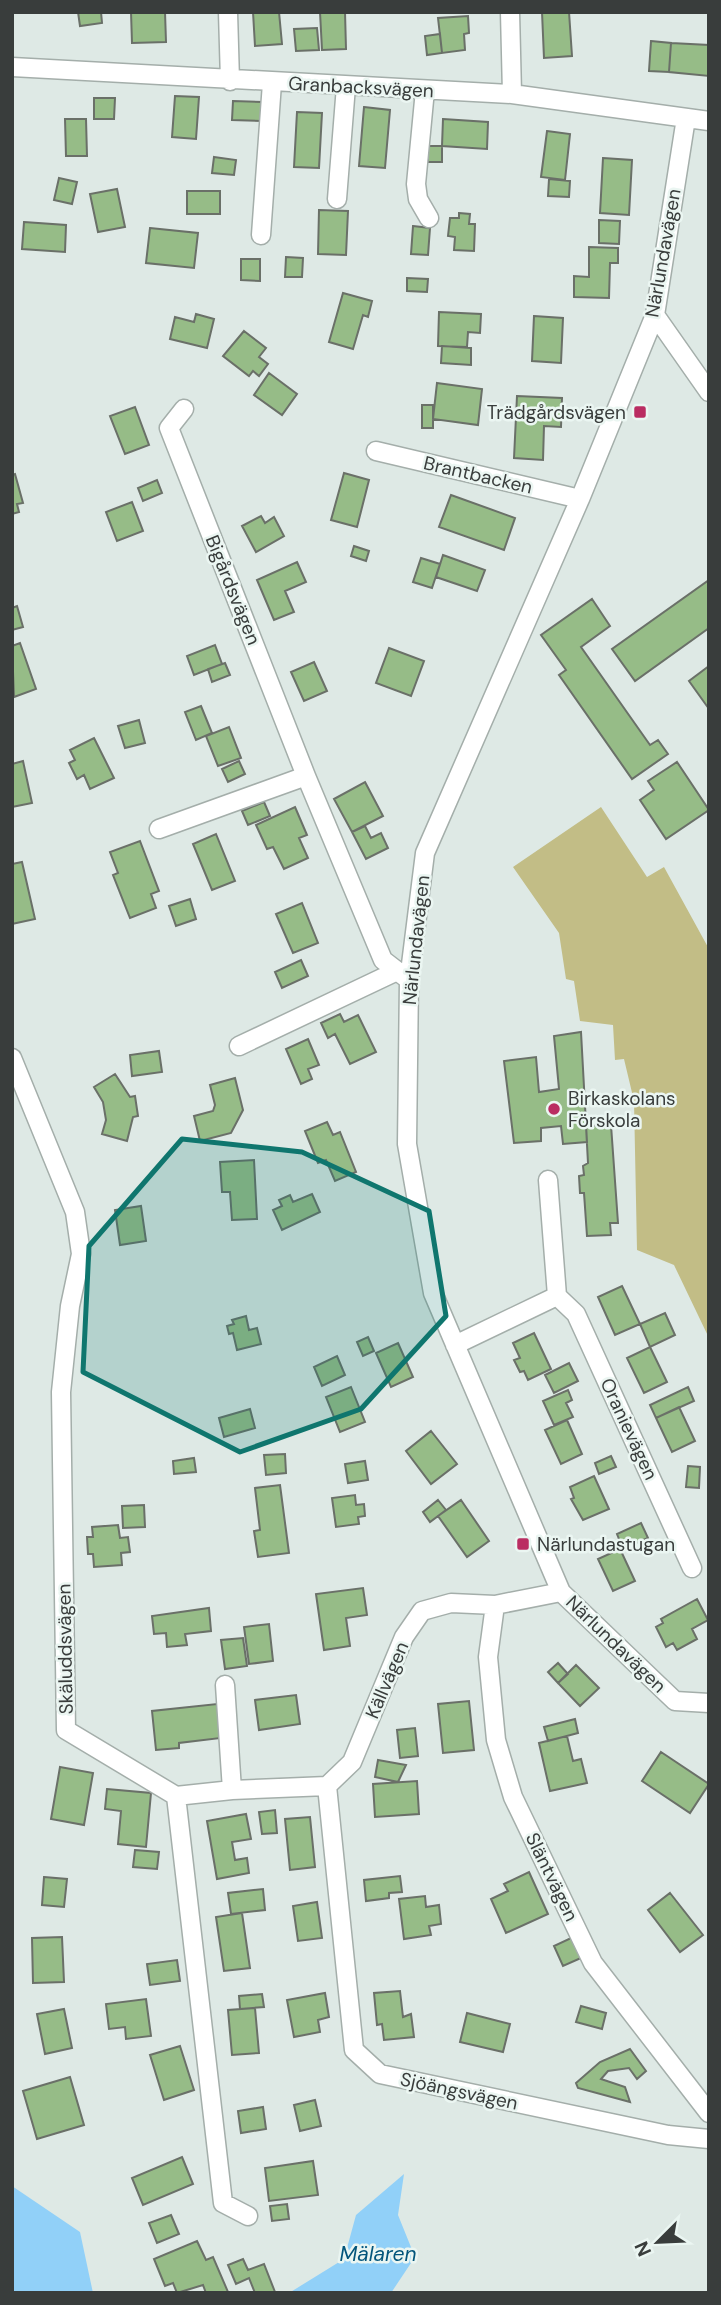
<svg xmlns="http://www.w3.org/2000/svg" width="721" height="2305" font-family="'DM Sans',sans-serif">
<rect width="100%" height="100%" fill="#dee9e5"/>
<path fill="#c2bd86" d="M601,807L647,877L664,867L709,949V1338L674,1265L637,1250L634,1101L624,1059L615,1060L613,1025L580,1021L574,981L566,979L559,933L513,867Z"/>
<path fill="#91d0f8" d="M404,2174L398,2215L415,2257L391,2293H289L344,2259L356,2215Z
M12,2186L80,2232L93,2293H12Z"/>
<path fill="#96bc87" stroke="#6a7068" stroke-width="2" d="M78,12H101L102,23L80,26Z
M131,12H165L166,42L132,43Z
M253,12H279L282,44L255,46Z
M320,12H345L346,49L322,50Z
M542,12H569L572,56L544,58Z
M468,16L469,33L464,34L465,50L442,53L438,18Z
M317,28L319,50L296,51L294,29Z
M440,34L442,53L427,55L425,36Z
M651,41L671,43L669,72L649,71Z
M671,43L709,45V76L669,72Z
M175,96L199,97L196,139L172,137Z
M94,98H115L114,119H94Z
M233,101L262,102L261,121L232,120Z
M364,107L390,110L385,168L359,166Z
M297,112L322,113L319,168L294,167Z
M65,119H86L87,156H66Z
M443,119L488,122L487,149L442,146Z
M547,131L570,134L565,180L541,177Z
M428,146H442V162H428Z
M214,157L236,160L234,175L212,173Z
M603,158L632,160L629,215L600,213Z
M59,178L77,182L72,204L54,200Z
M549,179L570,181L569,197L548,196Z
M117,189L125,227L98,232L90,194Z
M187,191H220V214H187Z
M319,210L348,211L346,255L318,254Z
M459,213L470,214L469,224H475L474,251L454,250L455,237L448,236L450,218H459Z
M599,220L620,221L619,244L599,243Z
M24,222L66,225L65,252L22,249Z
M413,226L430,228L428,255L411,254Z
M150,228L198,233L194,268L146,263Z
M589,247L618,248V263H610L609,298L574,297V276L589,277Z
M286,257L303,258L302,277H285Z
M241,259H260V281L241,280Z
M407,278L428,279L427,292L407,291Z
M343,293L372,301L368,317L363,315L353,349L329,342Z
M439,312L481,314L480,333L468,332L467,347L438,346Z
M196,314L214,319L207,348L170,339L175,317L194,322Z
M534,316L563,318L561,363L532,361Z
M244,331L266,348L259,357L268,364L259,376L253,371L249,376L223,356Z
M442,346L471,348V365L441,363Z
M269,373L297,394L282,415L254,395Z
M437,383L482,389L478,425L433,419Z
M517,396L562,398L561,427L544,426L543,460L514,458Z
M422,405H433V428H422Z
M135,407L149,445L125,454L110,416Z
M344,473L369,480L357,527L331,520Z
M15,474L23,503L17,504L19,512L12,514V475Z
M157,480L162,493L143,501L138,488Z
M451,495L515,518L504,550L439,527Z
M132,502L143,531L117,541L106,512Z
M261,516L265,523L274,517L284,536L256,552L242,526Z
M354,546L369,551L366,561L351,556Z
M443,555L485,570L477,591L436,577Z
M421,558L440,564L432,588L413,582Z
M297,562L306,582L285,591L294,612L274,620L257,580Z
M709,580V628L635,681L612,649Z
M592,599L610,626L581,647L650,745L658,740L668,754L632,779L559,675L566,670L541,635Z
M17,606L23,627L12,630V608Z
M20,643L36,689L14,697L12,646Z
M215,645L222,664L194,675L187,656Z
M389,648L424,661L411,696L376,683Z
M314,662L327,691L304,701L291,672Z
M225,663L230,675L212,682L208,669Z
M709,666V709L689,681Z
M201,706L212,733L196,740L185,712Z
M139,720L145,743L125,748L118,726Z
M229,727L241,758L218,766L206,736Z
M94,738L114,778L90,789L84,775L77,779L69,763L75,760L70,750Z
M23,761L32,803L12,807V764Z
M239,761L245,774L228,782L222,769Z
M677,762L709,810L666,839L640,800L654,790L648,781Z
M365,782L383,816L352,832L334,799Z
M264,802L270,816L248,825L242,811Z
M295,807L307,835L299,838L308,858L284,869L273,847L267,849L256,825Z
M365,826L371,838L381,833L388,848L366,859L352,832Z
M216,834L235,881L212,890L193,844Z
M140,841L159,891L151,894L156,908L130,918L113,875L118,873L110,852Z
M22,862L35,919L12,924V864Z
M190,899L196,919L176,926L169,906Z
M302,903L318,943L293,953L276,914Z
M301,960L308,976L282,988L275,972Z
M340,1014L344,1022L358,1015L376,1052L350,1064L335,1034L328,1038L321,1023Z
M581,1032L587,1142L563,1144L561,1126L541,1128V1141L514,1143L504,1061L536,1057L539,1092L559,1089L554,1036Z
M308,1039L319,1065L308,1069L312,1079L301,1084L286,1049Z
M159,1051L162,1072L132,1076L130,1055Z
M115,1074L130,1097L135,1096L138,1116L133,1117L127,1141L102,1134L106,1120L103,1102L94,1087Z
M235,1078L243,1110L231,1133L200,1141L194,1116L213,1111L215,1105L210,1085Z
M327,1122L333,1135L340,1132L356,1172L335,1181L326,1160L318,1163L305,1131Z
M611,1125L618,1223H610L611,1235L587,1236L584,1193H580L579,1176L584,1175L583,1166L588,1163L586,1126Z
M254,1160L257,1219L232,1220L230,1192H222L220,1162Z
M312,1194L320,1212L282,1230L273,1210L282,1206L279,1200L290,1195L293,1202Z
M141,1206L146,1241L120,1245L115,1210Z
M622,1286L640,1324L615,1335L598,1297Z
M665,1313L675,1335L650,1347L640,1324Z
M246,1316L249,1330L257,1328L261,1344L237,1350L233,1333L229,1334L227,1326L234,1324L232,1320Z
M534,1333L551,1369L528,1380L524,1371L520,1372L514,1360L520,1358L513,1343Z
M368,1337L374,1351L363,1356L357,1342Z
M398,1343L413,1377L391,1387L376,1353Z
M650,1347L667,1382L644,1393L627,1358Z
M337,1356L345,1375L322,1386L314,1367Z
M569,1363L578,1381L554,1393L545,1375Z
M351,1387L365,1422L340,1432L326,1397Z
M688,1387L694,1401L656,1418L650,1405Z
M568,1390L572,1400L566,1403L573,1417L554,1425L543,1401Z
M679,1407L695,1441L672,1452L656,1418Z
M250,1409L255,1428L224,1437L219,1418Z
M567,1420L582,1454L561,1464L545,1430Z
M431,1431L457,1464L431,1484L406,1451Z
M285,1454L286,1473L266,1475L264,1455Z
M611,1456L616,1467L599,1474L595,1463Z
M194,1458L196,1472L174,1474L173,1461Z
M365,1461L368,1480L348,1483L345,1464Z
M688,1466L700,1467L699,1488L686,1487Z
M594,1476L609,1509L583,1520L571,1499L574,1498L570,1487Z
M280,1485L289,1553L258,1557L254,1531L260,1530L255,1488Z
M355,1495L356,1505L364,1504L365,1516L358,1517L359,1524L336,1527L332,1498Z
M438,1500L446,1510L430,1522L423,1512Z
M461,1500L489,1541L467,1557L438,1516Z
M144,1505L145,1527L123,1528L122,1506Z
M641,1523L648,1538L623,1549L617,1534Z
M118,1525L120,1538L128,1537L130,1552L121,1553L122,1565L94,1567L93,1554H88L87,1537H93L92,1527Z
M620,1549L635,1581L613,1591L598,1559Z
M363,1588L367,1615L346,1618L350,1646L324,1650L316,1594Z
M697,1599L708,1620L692,1629L697,1639L677,1650L673,1643L666,1647L656,1627L663,1623L661,1619Z
M209,1608L211,1631L185,1634L187,1645L167,1647L166,1633L154,1634L152,1616Z
M269,1624L273,1661L249,1664L244,1627Z
M243,1638L247,1666L225,1669L221,1640Z
M558,1663L568,1674L558,1683L548,1672Z
M576,1665L599,1688L580,1706L558,1683Z
M296,1695L300,1724L259,1730L255,1700Z
M469,1701L474,1750L443,1753L438,1704Z
M217,1704L221,1738L179,1743V1748L156,1750L152,1711Z
M575,1719L578,1733L548,1741L544,1727Z
M415,1728L418,1756L400,1758L397,1730Z
M567,1736L573,1761L581,1759L587,1783L550,1791L539,1743Z
M661,1752L709,1784L690,1813L642,1781Z
M378,1760L406,1765L398,1782L375,1777Z
M60,1767L93,1773L84,1825L51,1819Z
M417,1781L419,1814L375,1817L373,1784Z
M107,1789L151,1793L146,1847L118,1844L121,1811L105,1809Z
M275,1810L277,1833L262,1834L259,1812Z
M246,1814L251,1839L232,1842L235,1860L247,1858L249,1873L217,1879L207,1821Z
M310,1817L315,1867L290,1870L285,1819Z
M135,1850L159,1852L157,1869L133,1867Z
M529,1872L548,1914L506,1933L491,1899L508,1891L504,1884Z
M400,1876L402,1892L389,1893V1898L366,1901L364,1880Z
M44,1877L67,1879L64,1907L42,1905Z
M263,1889L265,1910L231,1914L228,1893Z
M670,1893L703,1935L680,1952L648,1910Z
M425,1896L426,1907L439,1905L441,1924L429,1926L431,1935L404,1939L399,1899Z
M317,1902L322,1938L298,1941L293,1906Z
M242,1913L250,1968L224,1971L216,1917Z
M62,1937L64,1982L33,1983L32,1938Z
M571,1938L581,1958L563,1966L554,1946Z
M177,1960L180,1981L150,1985L147,1964Z
M400,1991L403,2017L411,2014L414,2037L384,2040L382,2024L377,2025L374,1993Z
M325,1993L329,2017L318,2020L320,2032L294,2037L287,2000Z
M262,1994L264,2007L240,2009L239,1996Z
M146,1999L151,2036L126,2039L125,2027L109,2029L106,2004Z
M581,2006L606,2013L602,2029L576,2022Z
M255,2008L259,2053L232,2055L228,2010Z
M64,2009L72,2048L45,2054L37,2014Z
M467,2013L510,2024L503,2052L460,2042Z
M180,2046L194,2090L164,2100L150,2055Z
M630,2049L646,2071L637,2079L629,2068L608,2071L601,2079L625,2087L630,2102L578,2088L576,2083L600,2062Z
M70,2077L84,2125L37,2139L23,2091Z
M315,2100L321,2126L300,2131L294,2105Z
M263,2107L266,2129L241,2133L238,2111Z
M182,2157L193,2184L143,2205L132,2178Z
M313,2161L318,2195L269,2201L265,2168Z
M287,2204L289,2219L272,2221L270,2206Z
M171,2215L179,2234L157,2243L149,2223Z
M197,2241L206,2260L213,2257L228,2292L206,2293L203,2285L177,2293L173,2283L165,2286L154,2259Z
M243,2259L248,2270L264,2264L275,2292L255,2293L249,2278L236,2284L228,2265Z"/>
<g fill="none" stroke-linecap="round" stroke-linejoin="round">
<g stroke="#a4aeaa" stroke-width="21">
<path id="street" d="M228,12L230,81
M510,12L512,94
M12,67L512,94L709,121
M425,90L416,184L418,199L429,218
M686,118L655,315L580,499L425,853L409,980L407,1144L433,1293L561,1592L675,1701L709,1703
M337,199L346,86
M261,235L272,83
M655,315L709,392
M184,409L169,428L306,776L383,960L409,980
M376,451L580,499
M159,829L306,776
M239,1046L397,971
M12,1058L75,1212L81,1254L70,1306L61,1392L66,1730L176,1796
M548,1180L557,1296
M455,1345L557,1296L576,1314L692,1568
M495,1605L488,1657L496,1740L513,1797L593,1963L709,2113
M327,1786L354,2050L380,2074L668,2135L709,2139
M232,1790L327,1786L352,1762L404,1637L422,1611L451,1603L495,1605L561,1592
M176,1796L223,2203L248,2216
M176,1796L232,1790L225,1685"/>
</g>
<use href="#street" stroke="#fff" stroke-width="18"/>
</g>
<path fill="#0f766e" fill-opacity="0.2" stroke="#0f766e" stroke-width="5" stroke-linejoin="round" d="M182,1139L302,1152L429,1211L446,1316L361,1409L240,1452L83,1372L89,1246Z"/>
<g fill="#ba2d62" stroke="#ebf6f2" stroke-width="2.5">
<rect x="633" y="405" width="14" height="14" rx="3.5"/>
<circle cx="554" cy="1109" r="7"/>
<rect x="516" y="1537" width="14" height="14" rx="3.5"/>
</g>
<g text-anchor="middle" dominant-baseline="central" stroke-width="5" stroke-linejoin="round" paint-order="stroke">
<g font-size="19" fill="#393d3c" stroke="#ebf6f2">
<text transform="translate(361 87) rotate(3)">Granbacksvägen</text>
<text transform="translate(663 253) rotate(-80)">Närlundavägen</text>
<text transform="translate(478 475) rotate(13)">Brantbacken</text>
<text transform="translate(233 590) rotate(68)">Bigårdsvägen</text>
<text transform="translate(416 940) rotate(-84)">Närlundavägen</text>
<text transform="translate(629 1429) rotate(65)">Oranievägen</text>
<text transform="translate(616 1644) rotate(44)">Närlundavägen</text>
<text transform="translate(65 1649) rotate(-91)">Skäluddsvägen</text>
<text transform="translate(387 1680) rotate(-67)">Källvägen</text>
<text transform="translate(552 1877) rotate(64)">Släntvägen</text>
<text transform="translate(459 2091) rotate(12)">Sjöängsvägen</text>
</g>
<g font-size="19" fill="#393d3c" stroke="#ebf6f2" text-anchor="start">
<text x="626" y="412" text-anchor="end">Trädgårdsvägen</text>
<text x="568" y="1098">Birkaskolans<tspan x="568" dy="22">Förskola</tspan></text>
<text x="537" y="1544">Närlundastugan</text>
</g>
<g font-size="21" font-style="italic" fill="#03557b" stroke="#ebf6f2">
<text x="378" y="2254">Mälaren</text>
</g>
</g>
<rect width="721" height="2305" fill="none" stroke="#393d3c" stroke-width="28"/>
<g transform="translate(658 2242) rotate(246)" stroke="#ebf6f2" stroke-width="5" paint-order="stroke">
<path d="M0-5L12 26L0 18L-12 26Z" fill="#393d3c"/>
<text y="-10" font-size="19" font-weight="bold" text-anchor="middle" fill="#393d3c">N</text>
</g>
</svg>
